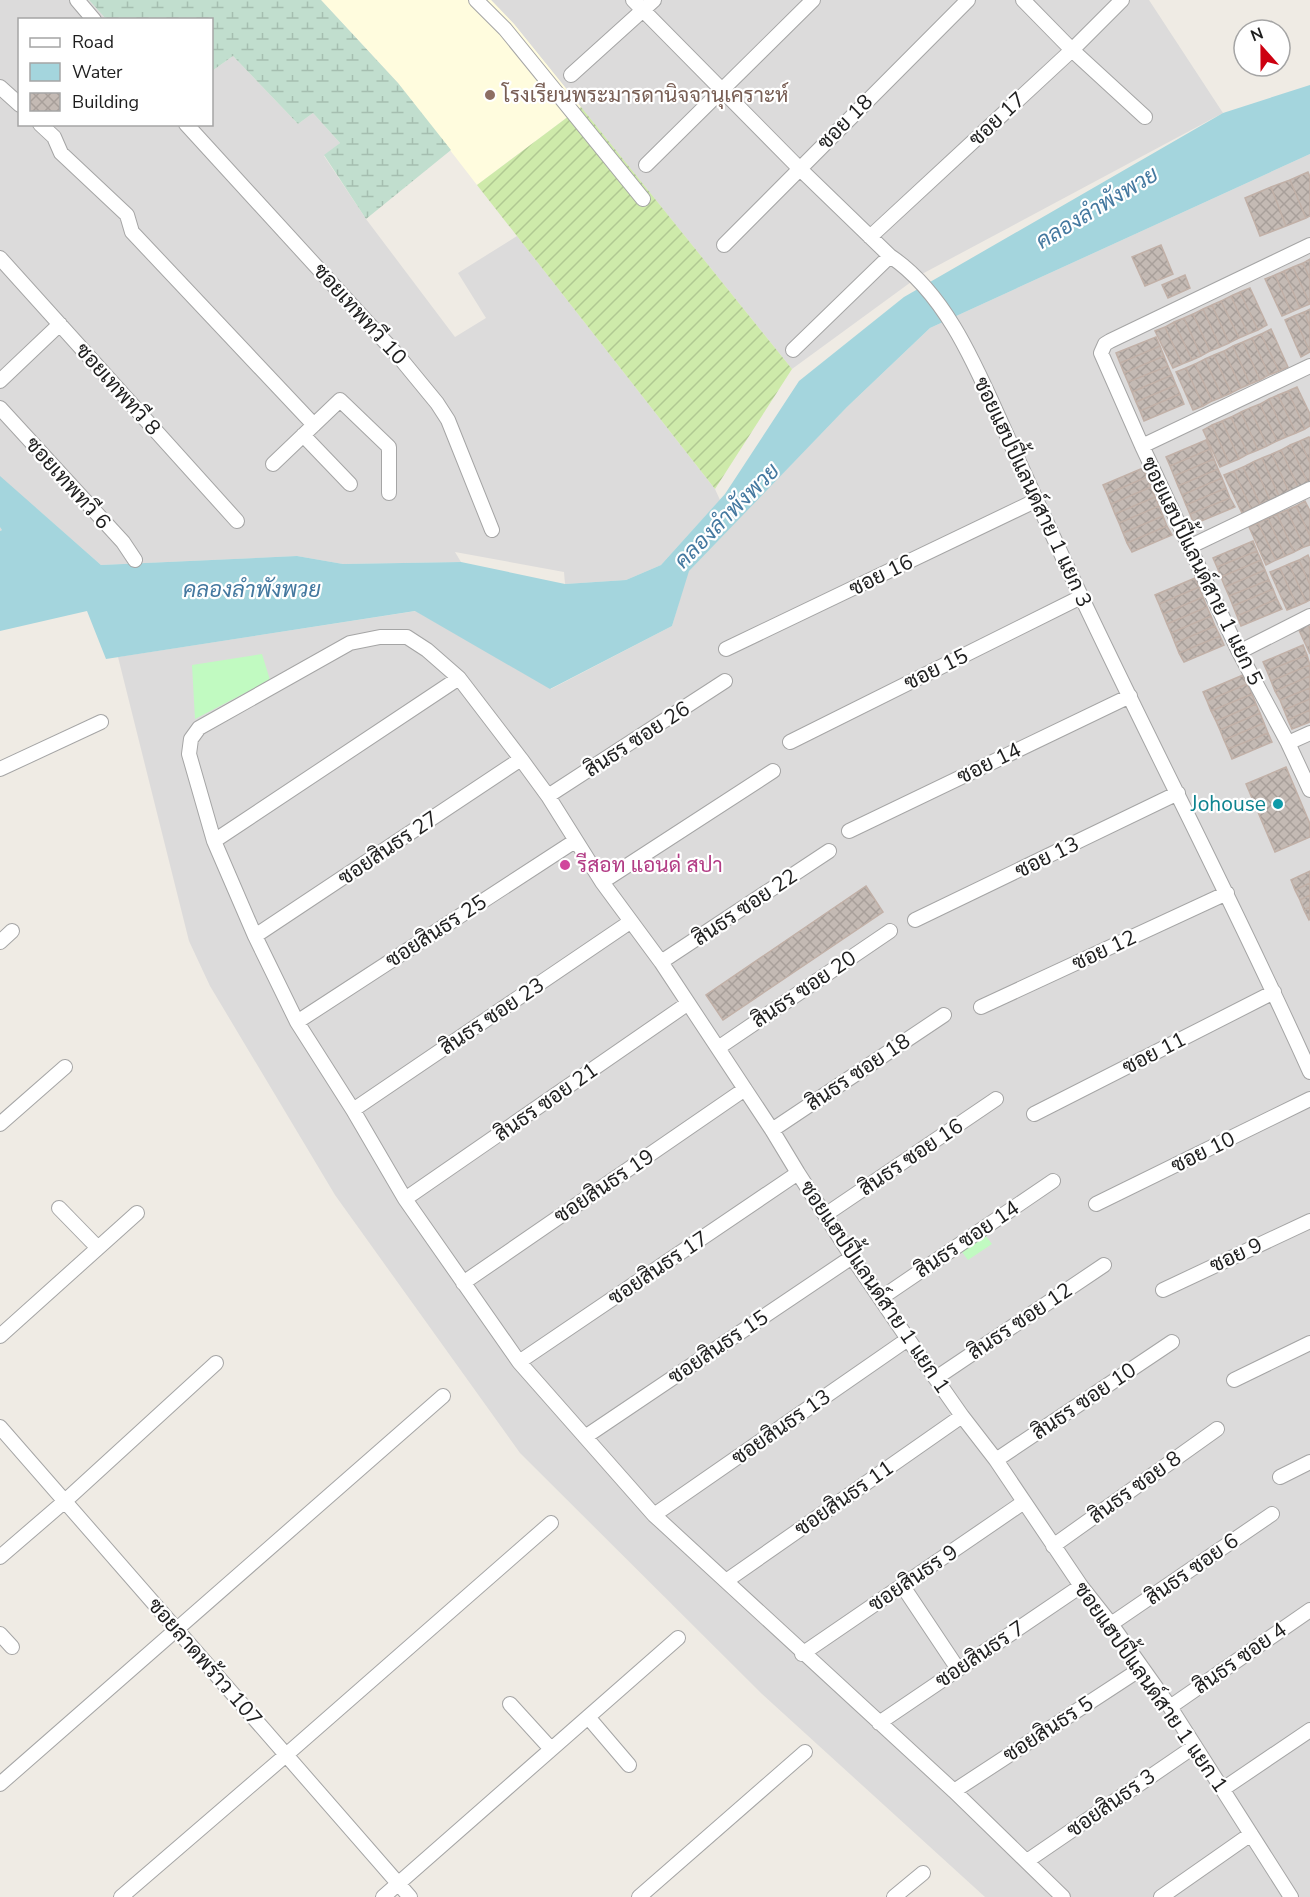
<svg xmlns="http://www.w3.org/2000/svg" width="1310" height="1897" font-family="'Nunito Sans',Sarabun,sans-serif">
<defs>
<pattern id="wetland-marsh" width="20" height="14" patternUnits="userSpaceOnUse" patternTransform="scale(1.5)"><rect width="20" height="14" fill="#c1dece"/><path d="M1 5h8M5 5V1M11 12h8M15 12V8" fill="none" stroke="#a5beb0"/></pattern>
<pattern id="garden-furrows" width="10" height="10" patternUnits="userSpaceOnUse" patternTransform="scale(1.5)"><rect width="10" height="10" fill="#ceeaaa"/><path d="M-1 1l2-2M0 10L10 0M9 11l2-2" fill="none" stroke="#b0c892"/></pattern>
<pattern id="building-cross-hatch" width="8" height="8" patternUnits="userSpaceOnUse" patternTransform="scale(1.5)"><rect width="8" height="8" fill="#c4bab4"/><path d="M0 0l8 8M0 8l8-8" fill="none" stroke="#a89f9a"/></pattern>
</defs>
<rect width="100%" height="100%" fill="#efebe4"/>
<path fill="#dcdbdb" d="M0,0H89L106,19L20,20V124H212V71L233,56L298,124L313,113L340,143L324,156L366,219L455,337L486,318L458,273L517,236L715,489L720,500L661,565L626,580L565,584L564,572L455,552L461,562L343,564L297,556L101,565L36,508L0,531Z
M491,0H1149L1223,113L922,274L792,369L514,24Z
M1310,154V1897H985L762,1694L520,1453L335,1195L210,986L189,941L118,657L416,611L551,689L672,626L688,571L847,407L930,328Z"/>
<path fill="#fffcde" d="M321,0H491L514,24L581,107L477,185L398,83Z"/>
<path fill="url(#wetland-marsh)" d="M89,0H321L398,83L451,150L366,219L324,155L340,143L313,113L298,124L233,56L212,71V20L106,19Z"/>
<path fill="#c1fac1" d="M262,654L270,680L195,719L192,665Z
M985,1235L992,1244L968,1260L962,1252Z"/>
<path fill="url(#garden-furrows)" d="M581,107L792,369L715,489L477,185Z"/>
<path fill="#a4d5dd" d="M1310,85V154L930,328L847,407L689,571L672,626L550,689L415,611L106,659L87,611L0,631V531L2,530L0,527V476L101,565L297,556L343,564L461,562L565,584L626,580L661,565L725,494L799,381L904,297L1223,113Z"/>
<path fill="url(#building-cross-hatch)" stroke="#c1b0a7" stroke-width="1.5" d="M1308,172L1310,177V216L1306,218L1290,180Z
M1290,180L1306,218L1286,226L1271,187Z
M1271,187L1286,226L1260,236L1245,198Z
M1161,245L1173,274L1145,286L1132,257Z
M1310,259V279L1303,263Z
M1303,263L1310,279V304L1293,267Z
M1293,267L1310,304L1300,308L1284,271Z
M1284,271L1300,308L1291,312L1275,275Z
M1185,275L1190,288L1168,298L1162,285Z
M1275,275L1291,312L1282,316L1265,279Z
M1250,288L1267,325L1258,330L1240,292Z
M1240,292L1258,330L1248,334L1231,296Z
M1231,296L1248,334L1239,338L1221,301Z
M1221,301L1239,338L1229,343L1212,305Z
M1212,305L1229,343L1220,347L1203,309Z
M1203,309L1220,347L1210,351L1193,314Z
M1310,309V327L1304,312Z
M1304,312L1310,327V352L1294,316Z
M1193,314L1210,351L1201,356L1184,318Z
M1294,316L1310,352L1301,357L1285,320Z
M1184,318L1201,356L1192,360L1174,322Z
M1174,322L1192,360L1182,364L1165,327Z
M1165,327L1182,364L1173,368L1155,331Z
M1271,329L1288,367L1279,371L1261,334Z
M1261,334L1279,371L1269,375L1252,338Z
M1156,337L1160,346L1120,363L1116,353Z
M1252,338L1269,375L1260,380L1243,342Z
M1243,342L1260,380L1250,384L1233,346Z
M1160,346L1164,356L1124,373L1120,363Z
M1233,346L1250,384L1241,388L1224,351Z
M1224,351L1241,388L1231,393L1214,355Z
M1214,355L1231,393L1222,397L1205,359Z
M1164,356L1168,366L1128,382L1124,373Z
M1205,359L1222,397L1212,401L1195,364Z
M1195,364L1212,401L1203,406L1186,368Z
M1168,366L1172,375L1132,392L1128,382Z
M1186,368L1203,406L1193,410L1176,372Z
M1172,375L1176,385L1136,402L1132,392Z
M1176,385L1180,394L1140,411L1136,402Z
M1297,387L1310,414V426L1305,429L1288,391Z
M1288,391L1305,429L1296,433L1278,395Z
M1180,394L1184,404L1144,421L1140,411Z
M1278,395L1296,433L1286,437L1269,399Z
M1269,399L1286,437L1277,441L1260,404Z
M1260,404L1277,441L1267,446L1250,408Z
M1250,408L1267,446L1258,450L1241,412Z
M1241,412L1258,450L1248,454L1231,417Z
M1231,417L1248,454L1239,459L1222,421Z
M1222,421L1239,459L1229,463L1212,425Z
M1212,425L1229,463L1220,467L1203,430Z
M1309,437L1310,438V463L1300,441Z
M1206,440L1210,449L1170,466L1166,457Z
M1300,441L1310,463V482L1308,483L1290,445Z
M1290,445L1308,483L1298,487L1281,450Z
M1210,449L1214,459L1174,476L1170,466Z
M1281,450L1298,487L1289,492L1272,454Z
M1272,454L1289,492L1279,496L1262,458Z
M1262,458L1279,496L1270,500L1253,462Z
M1214,459L1218,469L1178,486L1174,476Z
M1253,462L1270,500L1260,504L1243,467Z
M1243,467L1260,504L1251,509L1234,471Z
M1143,468L1147,477L1107,494L1103,485Z
M1218,469L1222,478L1182,495L1178,486Z
M1234,471L1251,509L1242,513L1224,475Z
M1147,477L1151,487L1111,504L1107,494Z
M1222,478L1226,488L1186,505L1182,495Z
M1151,487L1155,497L1115,514L1111,504Z
M1226,488L1230,498L1190,514L1186,505Z
M1155,497L1159,506L1119,523L1115,514Z
M1230,498L1235,507L1194,524L1190,514Z
M1305,501L1310,511V536L1296,506Z
M1159,506L1163,516L1123,533L1119,523Z
M1296,506L1310,536V545L1304,547L1287,510Z
M1287,510L1304,547L1294,552L1277,514Z
M1277,514L1294,552L1285,556L1268,518Z
M1163,516L1167,526L1127,543L1123,533Z
M1268,518L1285,556L1276,560L1258,523Z
M1258,523L1276,560L1266,565L1249,527Z
M1167,526L1172,535L1132,552L1127,543Z
M1253,541L1257,551L1217,567L1213,558Z
M1257,551L1261,560L1221,577L1217,567Z
M1308,555L1310,560V585L1299,560Z
M1261,560L1265,570L1225,587L1221,577Z
M1299,560L1310,585V600L1306,602L1289,564Z
M1289,564L1306,602L1297,606L1280,568Z
M1280,568L1297,606L1287,610L1270,572Z
M1265,570L1269,580L1229,596L1225,587Z
M1195,578L1199,587L1159,604L1155,595Z
M1269,580L1273,589L1233,606L1229,596Z
M1199,587L1203,597L1163,614L1159,604Z
M1273,589L1277,599L1237,616L1233,606Z
M1203,597L1207,607L1167,624L1163,614Z
M1277,599L1282,609L1241,626L1237,616Z
M1207,607L1211,616L1171,633L1167,624Z
M1211,616L1215,626L1175,643L1171,633Z
M1308,623L1310,629V654L1298,628Z
M1215,626L1220,636L1179,653L1175,643Z
M1220,636L1224,645L1184,662L1179,653Z
M1303,645L1307,655L1267,671L1263,662Z
M1307,655L1310,665L1271,681L1267,671Z
M1310,665V676L1275,691L1271,681Z
M1243,675L1247,684L1207,701L1203,692Z
M1310,676V688L1280,700L1275,691Z
M1247,684L1252,694L1211,711L1207,701Z
M1310,688V699L1284,710L1280,700Z
M1252,694L1256,704L1216,721L1211,711Z
M1310,699V710L1288,720L1284,710Z
M1256,704L1260,713L1220,730L1216,721Z
M1310,710V722L1292,729L1288,720Z
M1260,713L1264,723L1224,740L1220,730Z
M1264,723L1268,733L1228,749L1224,740Z
M1268,733L1272,742L1232,759L1228,749Z
M1286,767L1310,824V837L1275,852L1246,784Z
M1310,871V883L1295,890L1291,880Z
M1310,883V895L1300,900L1295,890Z
M866,886L883,912L723,1020L706,995Z
M1310,895V907L1304,910L1300,900Z
M1310,907V919L1309,920L1304,910Z"/>
<g fill="none" stroke-linecap="round" stroke-linejoin="round">
<g stroke="#a5a5a5" stroke-width="16">
<path id="street" d="M77,0L94,20
M476,0L505,29L643,199
M633,0L799,168L890,256C950,296 980,377 1009,440C1033,492 1056,544 1081,596C1156,755 1238,911 1310,1072
M1023,0L1072,50L1145,117
M571,75L654,0
M0,87L20,105
M40,124L54,137L61,153L127,215L132,232L314,425
M186,124L400,358L437,403L448,420L492,530
M646,165L813,0
M870,237L1072,50L1122,0
M724,245L968,0
M1310,245L1110,341L1105,344L1101,353L1142,446L1239,652L1288,743L1310,790
M0,258L237,521
M793,350L890,256
M0,381L60,324
M0,408L123,542L135,560
M303,435L350,484
M1142,446L1310,366
M273,464L340,400L389,447V493
M1189,547L1310,489
M726,649L1037,500
M1239,652L1310,616
M790,742L1081,597
M1288,743L1310,733
M0,769L101,722
M548,796L725,681
M849,831L1130,696
M214,841L459,678
M602,882L773,771
M915,920L1178,793
M255,936L521,759
M0,942L12,931
M661,962L829,851
M981,1007L1227,893
M297,1022L575,841
M718,1048L890,931
M353,1110L630,922
M1034,1114L1274,992
M0,1124L65,1067
M772,1130L944,1015
M405,1199L687,1004
M1096,1204L1310,1099
M59,1208L98,1248
M825,1215L996,1099
M463,1283L745,1089
M1163,1290L1310,1221
M881,1298L1053,1181
M0,1336L137,1213
M519,1362L798,1173
M936,1378L1104,1265
M1234,1380L1310,1343
M0,1427L410,1897
M585,1437L852,1257
M996,1460L1172,1342
M1280,1477L1310,1462
M654,1515L908,1339
M1053,1546L1217,1429
M0,1557L65,1501L216,1363
M726,1581L962,1416
M902,1585L958,1669
M1111,1624L1272,1514
M0,1634L12,1647
M802,1654L1024,1502
M510,1704L551,1749
M1170,1707L1310,1610
M588,1717L629,1765
M879,1723L1081,1586
M0,1784L443,1396
M1223,1789L1310,1730
M954,1791L1142,1668
M1027,1861L1195,1746
M121,1897L286,1755L551,1523
M383,1897L678,1638
M639,1897L805,1752
M894,1897L923,1873
M1063,1897L954,1791L654,1515L519,1362L405,1199L353,1110L297,1022L255,936L214,841L189,754L191,739L199,728L350,643L380,637H407L427,650L459,678L521,759L548,796L602,882L661,962L772,1130L798,1173L852,1257L908,1339L962,1416L996,1460L1081,1586L1111,1624L1170,1707L1291,1897
M1161,1897L1251,1834"/>
</g>
<use href="#street" stroke="#fff" stroke-width="14"/>
</g>
<circle fill="#8d6e63" stroke="#fff" stroke-width="2" cx="490" cy="95" r="6"/>
<circle fill="#0f9aa8" stroke="#fff" stroke-width="2" cx="1278" cy="804" r="6"/>
<circle fill="#d1479c" stroke="#fff" stroke-width="2" cx="565" cy="865" r="6"/>
<g text-anchor="middle" dominant-baseline="central" stroke-width="4.5" stroke-linejoin="round" paint-order="stroke">
<g font-size="21" fill="#785e54" stroke="#fff" text-anchor="start">
<text x="502" y="95">โรงเรียนพระมารดานิจจานุเคราะห์</text>
</g>
<g font-size="21" fill="#1e1e1e" stroke="#fff">
<text transform="translate(997 119) rotate(-43)">ซอย 17</text>
<text transform="translate(845 122) rotate(-45)">ซอย 18</text>
<text transform="translate(360 314) rotate(48)">ซอยเทพทวี 10</text>
<text transform="translate(118 389) rotate(48)">ซอยเทพทวี 8</text>
<text transform="translate(68 483) rotate(48)">ซอยเทพทวี 6</text>
<text transform="translate(1033 492) rotate(65)">ซอยแฮปปี้แลนด์สาย 1 แยก 3</text>
<text transform="translate(1202 571) rotate(64)">ซอยแฮปปี้แลนด์สาย 1 แยก 5</text>
<text transform="translate(881 575) rotate(-26)">ซอย 16</text>
<text transform="translate(936 669) rotate(-26)">ซอย 15</text>
<text transform="translate(637 739) rotate(-33)">สินธร ซอย 26</text>
<text transform="translate(989 763) rotate(-26)">ซอย 14</text>
<text transform="translate(388 848) rotate(-34)">ซอยสินธร 27</text>
<text transform="translate(1047 857) rotate(-26)">ซอย 13</text>
<text transform="translate(745 907) rotate(-34)">สินธร ซอย 22</text>
<text transform="translate(436 931) rotate(-33)">ซอยสินธร 25</text>
<text transform="translate(1104 950) rotate(-25)">ซอย 12</text>
<text transform="translate(804 989) rotate(-34)">สินธร ซอย 20</text>
<text transform="translate(492 1016) rotate(-34)">สินธร ซอย 23</text>
<text transform="translate(1154 1053) rotate(-27)">ซอย 11</text>
<text transform="translate(858 1072) rotate(-34)">สินธร ซอย 18</text>
<text transform="translate(546 1102) rotate(-35)">สินธร ซอย 21</text>
<text transform="translate(1203 1152) rotate(-26)">ซอย 10</text>
<text transform="translate(911 1157) rotate(-34)">สินธร ซอย 16</text>
<text transform="translate(604 1186) rotate(-34)">ซอยสินธร 19</text>
<text transform="translate(967 1239) rotate(-34)">สินธร ซอย 14</text>
<text transform="translate(1236 1255) rotate(-25)">ซอย 9</text>
<text transform="translate(658 1268) rotate(-34)">ซอยสินธร 17</text>
<text transform="translate(875 1287) rotate(56)">ซอยแฮปปี้แลนด์สาย 1 แยก 1</text>
<text transform="translate(1020 1321) rotate(-34)">สินธร ซอย 12</text>
<text transform="translate(718 1347) rotate(-34)">ซอยสินธร 15</text>
<text transform="translate(1084 1401) rotate(-34)">สินธร ซอย 10</text>
<text transform="translate(781 1427) rotate(-35)">ซอยสินธร 13</text>
<text transform="translate(1135 1487) rotate(-36)">สินธร ซอย 8</text>
<text transform="translate(844 1498) rotate(-35)">ซอยสินธร 11</text>
<text transform="translate(1192 1569) rotate(-35)">สินธร ซอย 6</text>
<text transform="translate(913 1578) rotate(-34)">ซอยสินธร 9</text>
<text transform="translate(980 1654) rotate(-34)">ซอยสินธร 7</text>
<text transform="translate(1240 1658) rotate(-35)">สินธร ซอย 4</text>
<text transform="translate(205 1662) rotate(49)">ซอยลาดพร้าว 107</text>
<text transform="translate(1151 1687) rotate(55)">ซอยแฮปปี้แลนด์สาย 1 แยก 1</text>
<text transform="translate(1048 1729) rotate(-33)">ซอยสินธร 5</text>
<text transform="translate(1111 1803) rotate(-35)">ซอยสินธร 3</text>
</g>
<g font-size="21" fill="#0d838f" stroke="#fff" text-anchor="end">
<text x="1266" y="804">Johouse</text>
</g>
<g font-size="21" fill="#b23c85" stroke="#fff" text-anchor="start">
<text x="577" y="865">รีสอท แอนด่ สปา</text>
</g>
<g font-size="22" font-style="italic" fill="#44789f" stroke="#fff">
<text transform="translate(1097 208) rotate(-31)">คลองลำพังพวย</text>
<text transform="translate(727 516) rotate(-45)">คลองลำพังพวย</text>
<text x="252" y="590">คลองลำพังพวย</text>
</g>
</g>
<rect x="18" y="18" width="195" height="108" fill="#ffffff" stroke="#a5a5a5" stroke-width="1.5"/>
<rect x="30" y="38" width="30" height="9" fill="#ffffff" stroke="#a5a5a5" stroke-width="1.5"/>
<text x="72" y="48" font-size="18" fill="#1e1e1e">Road</text>
<rect x="30" y="63" width="30" height="18" fill="#a4d5dd" stroke="#a5a5a5" stroke-width="1.5"/>
<text x="72" y="78" font-size="18" fill="#1e1e1e">Water</text>
<rect x="30" y="93" width="30" height="18" fill="url(#building-cross-hatch)" stroke="#a5a5a5" stroke-width="1.5"/>
<text x="72" y="108" font-size="18" fill="#1e1e1e">Building</text>
<g transform="translate(1262 48) rotate(339)"><circle r="28" fill="#ffffff" stroke="#a5a5a5" stroke-width="1.5"/>
<path d="M0-4.5L10 22L0 15L-10 22Z" fill="#cd0010"/>
<text y="-9" font-size="16" font-weight="bold" text-anchor="middle" fill="#1e1e1e">N</text>
</g>
</svg>
